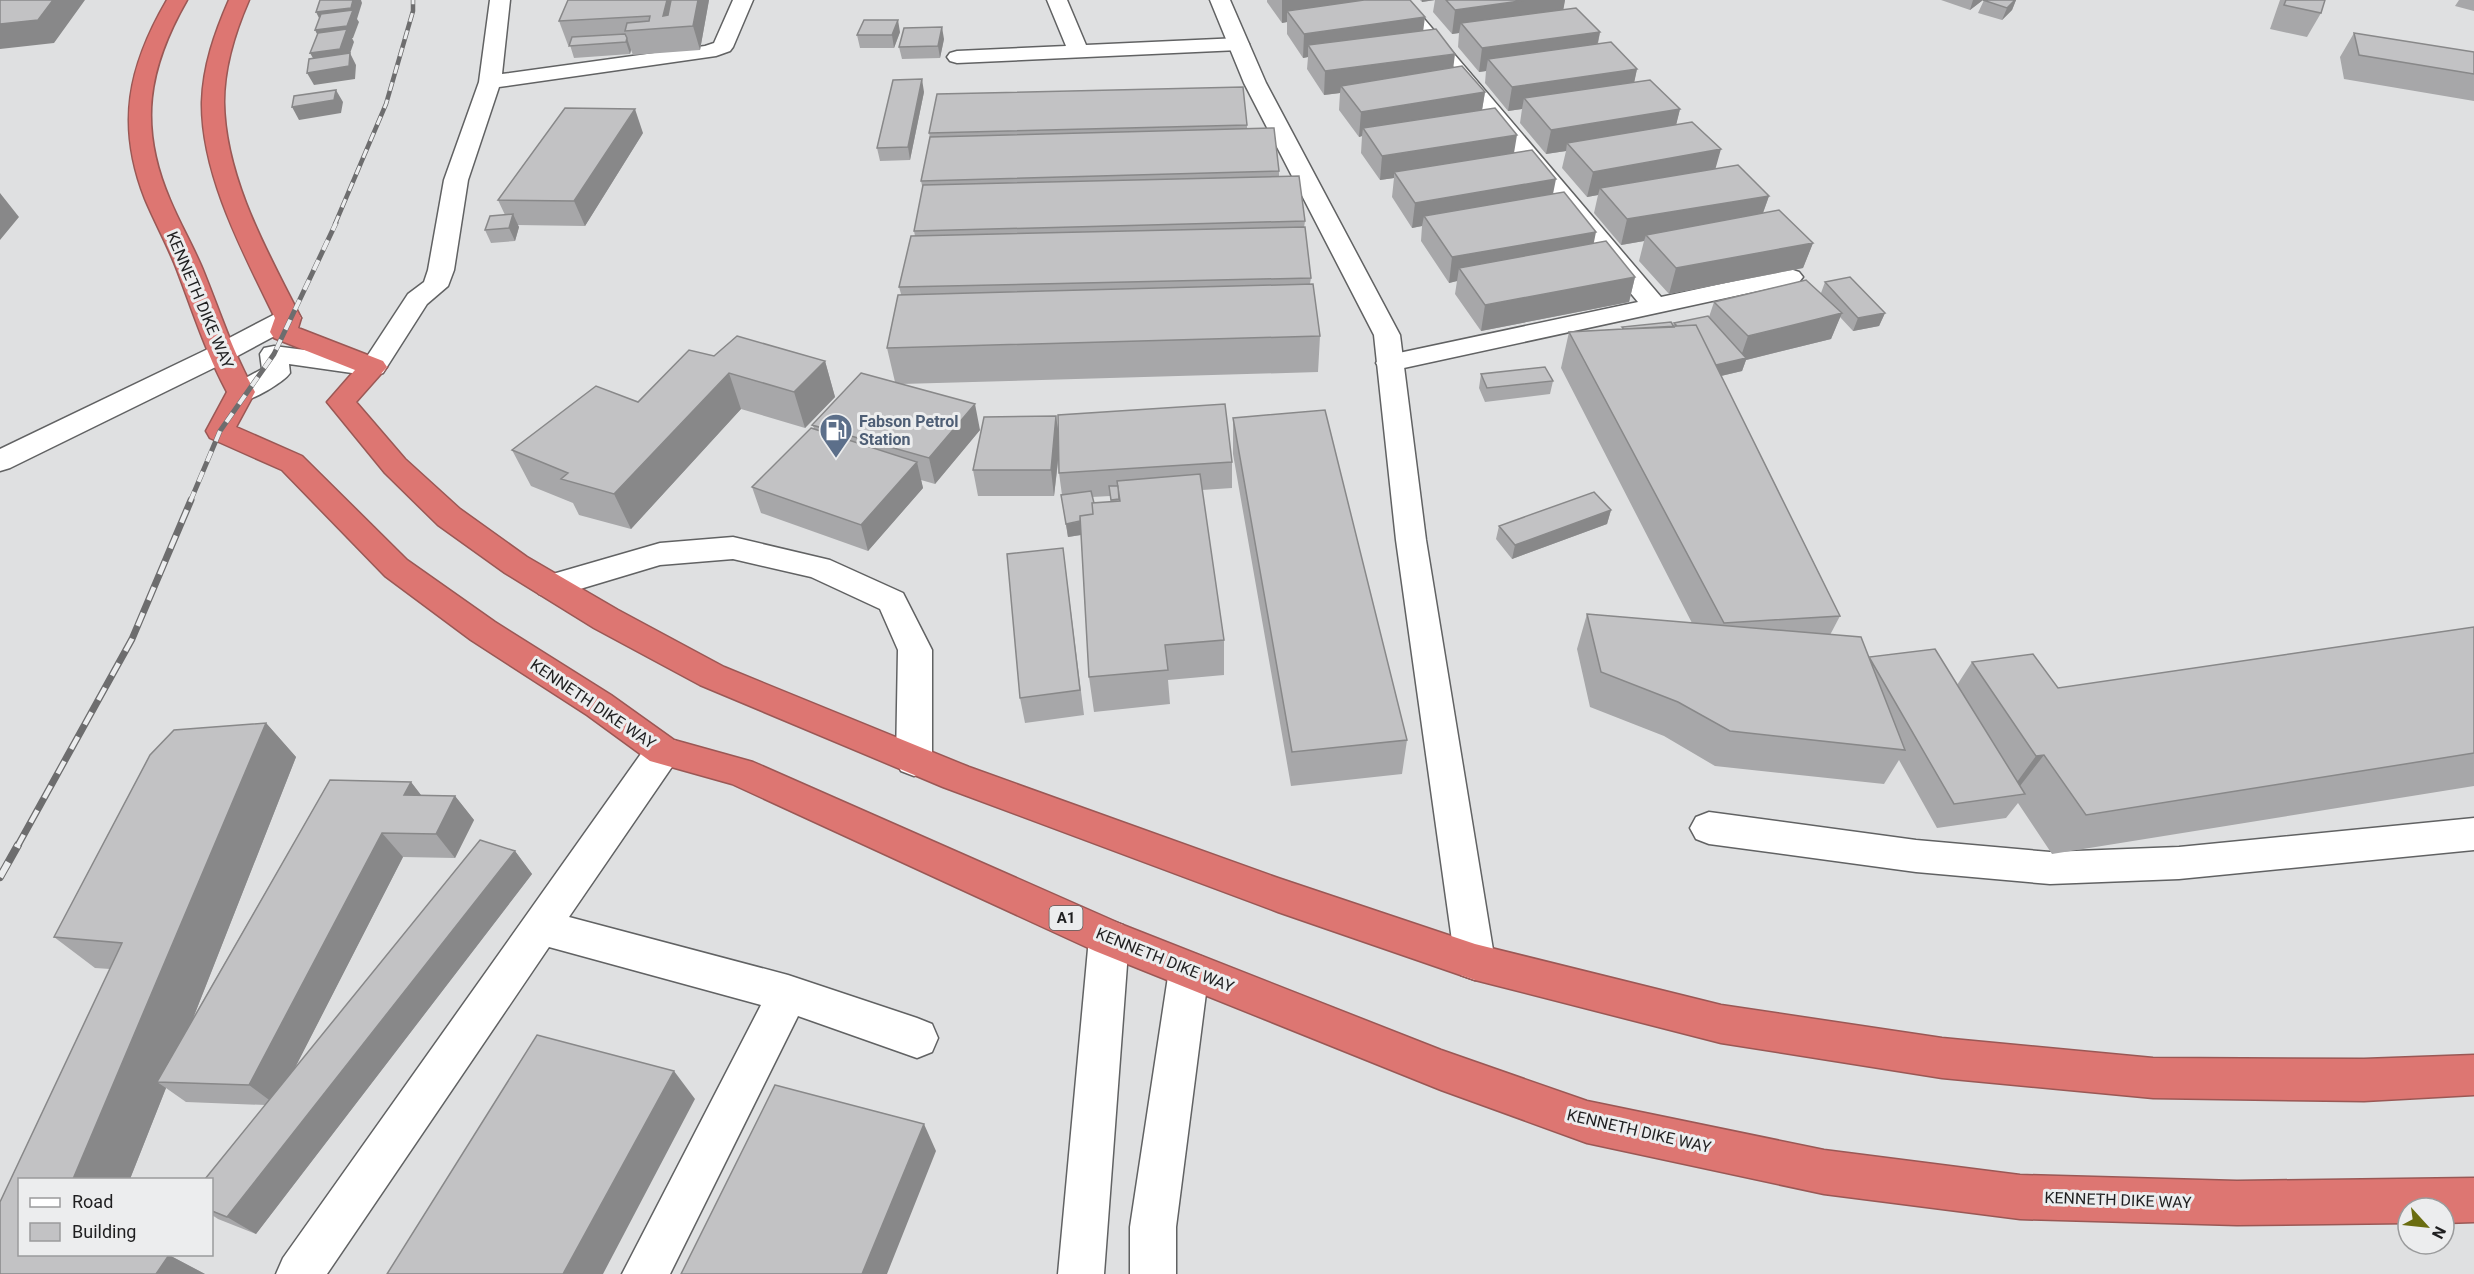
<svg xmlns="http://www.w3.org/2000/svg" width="2474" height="1274" font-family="Roboto,sans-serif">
<rect width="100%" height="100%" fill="#dfe0e1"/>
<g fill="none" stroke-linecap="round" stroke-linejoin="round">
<g stroke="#616263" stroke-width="3">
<path id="lane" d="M1047,0H1067L1086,45L1239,38L1246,40L1249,44L1246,48L1239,50L957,63L950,61L947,57L950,53L957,51L1066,46Z
M1388,0H1408L1661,297L1790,269L1799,272L1803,277L1799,282L1390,371L1380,369L1376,363L1380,357L1638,302Z
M733,537L830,560L903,593L932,650V761L927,771L914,776L901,771L896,761L898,650L880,609L811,577L733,559L660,565L550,598L539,594L534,586L539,578L660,543Z
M663,737L676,741L681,751L676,761L569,917L788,975L917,1018L932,1024L938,1038L932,1052L917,1058L798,1016L670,1274H622L761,1005L549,947L327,1274H276L283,1258L650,741Z
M1709,812L1916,840L2050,852L2179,847L2474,818V850L2179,879L2050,884L1916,872L1709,844L1696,839L1690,828L1696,817Z
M1189,952L1203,957L1209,970L1176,1227V1274H1130V1227L1169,970L1175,957Z"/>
</g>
<g stroke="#616263" stroke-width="3">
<path id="street" d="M490,0H510L502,74L705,46L714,43L733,0H753L733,47L730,51L716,56L499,87L468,180L454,270L448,286L427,304L383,373L373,376L289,364L290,373C284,382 252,401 241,401C238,401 234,399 231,398L227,392L231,386L262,369L260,354L264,348L274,346L366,358L408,294L424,282L428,270L444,180L479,82Z
M1210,0H1230L1266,83L1400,335L1426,540L1495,962L1489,975L1475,980L1461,975L1455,962L1396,540L1374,335L1244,83Z
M288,310L297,312L301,318L297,324L230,360L10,468L0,471V449L210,348L279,312Z
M1109,920L1123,925L1129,938L1104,1274H1058L1089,938L1095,925Z"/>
</g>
<g stroke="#9a5855" stroke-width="3">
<path id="highway" d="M167,0H187C148,68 138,126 170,200C180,224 193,246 203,270C220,312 233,353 255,392L236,427L302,456L407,560L495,622L611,695L674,740L753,762L1123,925L1441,1050L1587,1101L1824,1150L2020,1175L2237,1181L2474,1178V1222L2444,1223V1208H2408V1223L2237,1225L2020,1219L1824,1194L1587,1143L1441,1090L1095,951L732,784L650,761L587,715L471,640L385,576L282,470L210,438L206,431L227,392C206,353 193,312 177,270C168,246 155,223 145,199C116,125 128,67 167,0Z
M229,0H249C235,32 224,67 224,102C225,178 268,253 301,318L298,328L383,361L387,367L356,402L405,459L460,509L527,557L618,610L724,667L969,767L1278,878L1475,944L1721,1005L1942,1038L2153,1058L2364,1059L2474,1055V1095L2364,1101L2153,1098L1942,1078L1721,1043L1475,980L1278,912L943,787L700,685L594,628L505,573L438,525L385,473L327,402L355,370L274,338L270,332L275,318C244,254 201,175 202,102C203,66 215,32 229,0Z"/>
</g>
<use href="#lane" fill="#fff" fill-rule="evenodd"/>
<use href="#street" fill="#fff" fill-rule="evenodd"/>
<use href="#highway" fill="#dd7672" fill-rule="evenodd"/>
<g stroke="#6d6d6e" stroke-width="4.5">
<path id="rail-far3" d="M335,224L386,104L413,11V0"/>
</g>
<g stroke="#6d6d6e" stroke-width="5">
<path id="rail-far2" d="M190,502L220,431L274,354L336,223"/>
</g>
<g stroke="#6d6d6e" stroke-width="7">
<path id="rail-far1" d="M17,847L132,639L191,500"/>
</g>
<g stroke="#6d6d6e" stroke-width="8">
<path id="rail" d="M0,877L18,845"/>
</g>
<use href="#rail-far3" stroke="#ecedee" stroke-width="3" stroke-dasharray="9" stroke-linecap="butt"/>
<use href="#rail-far2" stroke="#ecedee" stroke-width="4" stroke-dasharray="11" stroke-linecap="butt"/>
<use href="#rail-far1" stroke="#ecedee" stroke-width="4.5" stroke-dasharray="14" stroke-linecap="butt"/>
<use href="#rail" stroke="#ecedee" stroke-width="6" stroke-dasharray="17" stroke-linecap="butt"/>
</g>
<path fill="#a7a7a9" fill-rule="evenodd" d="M709,0L700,50L633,55L631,50L630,54L574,58L570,45H568L559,21Z
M1267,0H1410L1423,30L1454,67L1485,92L1482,110L1514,153L1554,194L1594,244L1635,277L1629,302L1481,331L1455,294L1457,281L1449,283L1421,241L1422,226L1412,228L1392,197L1394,178L1380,180L1361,153L1362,136L1359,137L1339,110L1340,93L1324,95L1307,69L1308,57L1303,58L1287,34V22L1282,23L1267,2Z
M1420,0H1565L1563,9L1600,32L1598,44L1637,69L1634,82L1680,109L1676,124L1715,169L1769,196L1763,213L1813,243L1803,268L1669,294L1639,261L1644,241L1621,245L1594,213L1598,195L1587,197L1562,168L1566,151L1546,154L1520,123L1522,109L1508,111L1485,83L1486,71L1479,72L1458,47L1459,33L1452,34L1433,12L1435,0L1422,2Z
M1941,0H1983L1970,10Z
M1984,0H2016L2012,10L2002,20L1978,13Z
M2280,0H2325L2321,13L2307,37L2270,29Z
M2459,0H2474V11L2455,6Z
M900,32L894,48H860L857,35Z
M2354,33L2474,53V101L2344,79L2340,57Z
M944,39L940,58L902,59L899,47Z
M924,92L910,160L880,161L877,148Z
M1247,125V129L1279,171V176L1305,221L1304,228L1311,278L1310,284L1320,336L1318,372L901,384L980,430L935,484L921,480L923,488L868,551L761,513L752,487L814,428L812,425L895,382L887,348L901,294L899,287L915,236L914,231L923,190L921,181L930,138L929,133Z
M643,133L585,226L517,225L519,227L515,241L491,243L485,230L505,215L498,200Z
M1825,282L1885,313L1879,326L1853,331L1840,317L1831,339L1746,360L1742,371L1721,376L1840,616L1830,635L1868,657L1957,685L1972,662L2058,688L2474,627V786L2052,854L2018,803L2006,818L1937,828L1899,760L1884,784L1715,766L1664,736L1590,707L1577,649L1587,614L1692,623L1561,368L1569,332L1622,329V327L1673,326L1674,323L1709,317L1714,302L1821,293Z
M714,356L825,361L835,397L805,428L741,409L631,529L579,515L573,503L531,486L512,450L638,402Z
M1481,374L1553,381L1550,394L1485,402L1479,388Z
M1056,416L1058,431L1232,462V488L1202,490L1224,640V675L1168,680L1170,704L1094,712L1089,677L1081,535L1068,537L1061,495H1062L1059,473V454L1054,496H978L973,470ZM1110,496L1111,502L1094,503L1092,497Z
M1233,418L1407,740L1402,774L1291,786L1233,454Z
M1611,510L1607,524L1512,559L1496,539L1499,526Z
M1063,548L1084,715L1025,723L1020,698Z
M266,723L296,757L193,1018L330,780L411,782L421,795L455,796L474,820L455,858L403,857L293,1071L480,840L515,851L532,874L256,1234L218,1219L212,1215V1179H205L266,1105L186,1102L166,1088L130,1179H20V1254H167L205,1274H0V1202L110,969L95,968L54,937L150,755L174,730Z"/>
<path fill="#888889" d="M53,0H85L54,43L0,49V24Z
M353,0H361L362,3L357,19L359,22L353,38H352L354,42L347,62L317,65L310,53L321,42L315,30L322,24L316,12Z
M667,0H682L674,27L663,16Z
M698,0H709L700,50L693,26Z
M1282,0H1396L1287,11V22L1282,23Z
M1422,0H1435L1422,2Z
M1527,0H1565L1562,18L1461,23L1459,33L1452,34L1455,10Z
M1973,0H1983L1970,10Z
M2015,0H2016L2012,10L2002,20L2007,8Z
M1425,17L1422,40L1308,45V57L1303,58L1304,34Z
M898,20L900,32L894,48L892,35Z
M942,27L944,39L940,58L938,46Z
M1600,32L1595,55L1488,59L1486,71L1479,72L1482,48Z
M627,38L631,50L630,54L626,42Z
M350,53L356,65L355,79L314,85L307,73Z
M1455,54L1452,78L1341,86L1340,93L1324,95L1325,71Z
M1637,69L1632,93L1524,98L1522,109L1508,111L1512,87Z
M922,79L924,92L910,160L908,147Z
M336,90L343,102L341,113L299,120L292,107Z
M1485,92L1481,116L1363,128L1362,136L1359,137L1361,112Z
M635,109L643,133L585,226L574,201Z
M1680,109L1674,134L1567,143L1566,151L1546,154L1551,130Z
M1517,135L1513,159L1394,172V178L1380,180L1382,156Z
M1721,149L1714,174L1600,188L1598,195L1587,197L1593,172Z
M1556,179L1551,204L1424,216L1422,226L1412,228L1415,203Z
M0,193L19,217L0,240Z
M1769,196L1760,221L1646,235L1644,241L1621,245L1627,219Z
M513,214L519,227L515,241L509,228Z
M1596,232L1591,257L1459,268L1457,281L1449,283L1452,257Z
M1813,243L1803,268L1669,294L1676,268Z
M1635,277L1629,302L1481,331L1485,305Z
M1842,313L1831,339L1746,360L1742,371L1708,379L1712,365L1740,359L1748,336Z
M1885,313L1879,326L1853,331L1858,318Z
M825,361L835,397L805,428L794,392Z
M729,373L741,409L631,529L614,494Z
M975,404L980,430L935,484L929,458Z
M1056,416L1060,442L1054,496L1051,470Z
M917,462L923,488L868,551L861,525Z
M1611,510L1607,524L1512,559L1515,545Z
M1097,519L1099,532L1068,537L1066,524Z
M266,723L296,757L168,1082H157L166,1088L130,1179H73Z
M2044,755L2013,795L2006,797L2036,756Z
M411,782L430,807L404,795Z
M455,796L474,820L455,858L436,834Z
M382,833L403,857L276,1105L249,1085Z
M515,851L532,874L256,1234L227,1217Z
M674,1071L695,1099L603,1274H563Z
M924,1124L936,1151L887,1274H862Z
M169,1255L205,1274H156Z"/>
<path fill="#c2c2c4" stroke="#888889" stroke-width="1.5" d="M0,0H53L38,20L0,24Z
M320,0H353L351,8L316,12Z
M568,0H667L663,16L668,15L671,0H698L693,26L625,31L627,23L649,21L650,16L559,21Z
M1364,0H1410L1425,17L1304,34L1287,11Z
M1446,0H1527L1455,10Z
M1983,0H2015L2007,8Z
M2286,0H2325L2321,13L2284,5Z
M1576,8L1600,32L1482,48L1461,23Z
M353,10L347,26L315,30L321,14Z
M864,20H898L892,35H857Z
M942,27L938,46L899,47L904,28Z
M347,29L340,49L310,53L318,33Z
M1436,29L1455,54L1325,71L1308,45Z
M2354,33L2474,52V74L2359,55Z
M625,34L627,38L626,42L569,46L572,37Z
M1611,42L1637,69L1512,87L1488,59Z
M350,53L349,66L307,73L309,59Z
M1462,66L1485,92L1361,112L1341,86Z
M922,79L908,147L877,148L893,80Z
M1650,80L1680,109L1551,130L1524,98Z
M1243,87L1247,125L929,133L937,94Z
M336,90L334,100L292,107L294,96Z
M565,108L635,109L574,201L498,200Z
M1495,108L1517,135L1382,156L1363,128Z
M1692,122L1721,149L1593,172L1567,143Z
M1274,128L1279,171L921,181L930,137Z
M1532,150L1556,179L1415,203L1394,172Z
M1738,165L1769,196L1627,219L1600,188Z
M1299,176L1305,221L914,231L923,185Z
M1564,192L1596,232L1452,257L1424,216Z
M1779,210L1813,243L1676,268L1646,235Z
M513,214L509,228L485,230L490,216Z
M1305,227L1311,278L899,287L911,236Z
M1606,241L1635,277L1485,305L1459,268Z
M1850,277L1885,313L1858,318L1825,282Z
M1806,280L1842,313L1748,336L1714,302Z
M1313,284L1320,336L887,348L898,295Z
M1708,316L1746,358L1716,365L1696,325L1677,326L1674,323Z
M1671,322L1674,327L1624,329L1622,327Z
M1696,325L1840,616L1724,623L1569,332Z
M737,336L825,361L794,392L729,373L614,494L561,479L568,473L512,450L596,386L638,402L689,350L714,356Z
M1545,367L1553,381L1487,388L1481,374Z
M861,373L975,404L929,458L812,425Z
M1225,404L1232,462L1059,473L1058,415Z
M1325,410L1407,740L1292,752L1233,418Z
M1056,416L1051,470H973L984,417Z
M811,428L917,462L861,525L752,487Z
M1200,474L1224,640L1165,645L1168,670L1089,677L1080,516L1093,514L1092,503L1120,501L1117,481Z
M1109,486H1118L1119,499L1111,500Z
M1091,491L1094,503H1092L1093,514L1080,516V521L1066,524L1061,495Z
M1594,492L1611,510L1515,545L1499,526Z
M1063,548L1080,690L1020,698L1007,554Z
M1587,614L1861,637L1905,750L1730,731L1678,702L1601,672Z
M2474,627V753L2086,815L2044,755L2036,756L1972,662L2033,654L2058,688Z
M1935,649L2025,794L1954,804L1869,657Z
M266,723L73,1179H20V1254H167L169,1255L156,1274H0V1202L122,943L54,937L150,755L174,730Z
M330,780L411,782L404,795L455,796L436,834L382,833L249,1085L157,1082Z
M480,840L515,851L227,1217L212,1211V1179H205Z
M537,1035L674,1071L563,1274H387Z
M775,1085L924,1124L862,1274H681Z"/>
<defs>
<g id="fuel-pin" transform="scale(1.725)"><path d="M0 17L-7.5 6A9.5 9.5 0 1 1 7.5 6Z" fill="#5c6f8a" stroke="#ecedee"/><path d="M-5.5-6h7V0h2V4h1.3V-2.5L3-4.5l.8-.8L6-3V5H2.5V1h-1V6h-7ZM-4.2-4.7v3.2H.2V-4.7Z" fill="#fff"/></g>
</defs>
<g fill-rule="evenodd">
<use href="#fuel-pin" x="836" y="430"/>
</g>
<g text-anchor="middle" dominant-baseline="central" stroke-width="6" stroke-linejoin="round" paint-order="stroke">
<rect fill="#ecedee" stroke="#5c5d5e" stroke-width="1.5" x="1049.5" y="906" width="33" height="24" rx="4.5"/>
<g font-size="15" font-weight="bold" fill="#1f1f20">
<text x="1066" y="918">A1</text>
</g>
<g font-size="16" fill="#1f1f20" stroke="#ecedee">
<text transform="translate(200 300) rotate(67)">KENNETH DIKE WAY</text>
<text transform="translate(593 704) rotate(34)">KENNETH DIKE WAY</text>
<text transform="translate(1165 960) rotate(22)">KENNETH DIKE WAY</text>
<text transform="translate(1639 1131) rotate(13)">KENNETH DIKE WAY</text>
<text transform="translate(2118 1200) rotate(2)">KENNETH DIKE WAY</text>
</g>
<g font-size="16" font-weight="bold" fill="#4e5e75" stroke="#ecedee" text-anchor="start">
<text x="859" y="421">Fabson Petrol<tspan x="859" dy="18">Station</tspan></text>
</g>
</g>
<rect x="18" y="1178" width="195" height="78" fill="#ecedee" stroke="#9a9b9c" stroke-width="1.5"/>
<rect x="30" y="1198" width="30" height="9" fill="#ffffff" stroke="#9a9b9c" stroke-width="1.5"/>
<text x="72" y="1208" font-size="18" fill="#1f1f20">Road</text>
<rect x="30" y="1223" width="30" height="18" fill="#c2c2c4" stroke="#9a9b9c" stroke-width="1.5"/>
<text x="72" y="1238" font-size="18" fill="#1f1f20">Building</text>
<g transform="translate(2426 1226) rotate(117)"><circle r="28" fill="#ecedee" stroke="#9a9b9c" stroke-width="1.5"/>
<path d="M0-4.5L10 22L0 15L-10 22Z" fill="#6a6d10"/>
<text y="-9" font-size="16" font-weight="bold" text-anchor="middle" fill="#1f1f20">N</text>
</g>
</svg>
